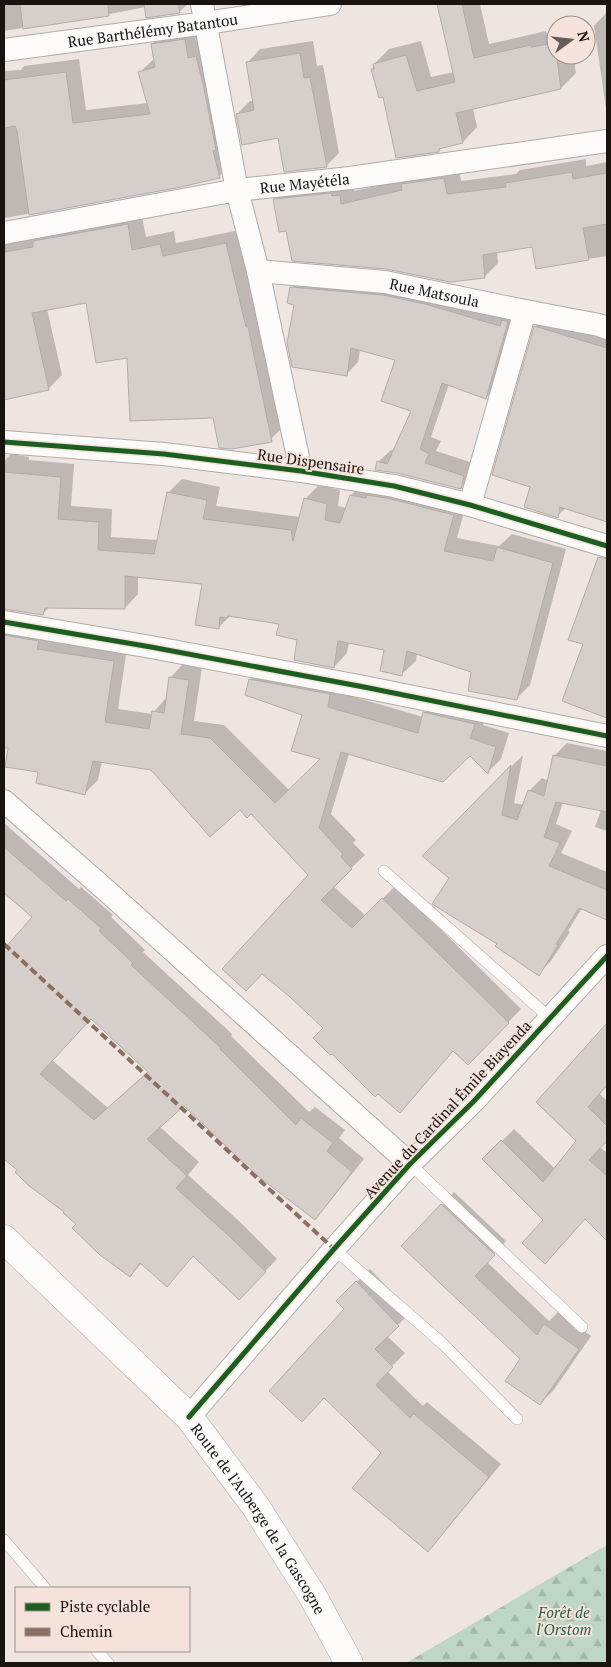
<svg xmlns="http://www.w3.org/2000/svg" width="611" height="1667" font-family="'PT Serif',serif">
<defs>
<pattern id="forest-firs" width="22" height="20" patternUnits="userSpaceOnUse" patternTransform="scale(1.25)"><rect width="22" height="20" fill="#bed6c5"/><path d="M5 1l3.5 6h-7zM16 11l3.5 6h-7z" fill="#a3b7a8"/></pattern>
</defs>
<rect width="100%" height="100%" fill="#eee5e1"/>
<path fill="url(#forest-firs)" d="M607,1545V1663H406Z"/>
<path fill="#0003" fill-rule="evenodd" d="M4,4H188L179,12L146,7L99,16L4,31Z
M438,4H480L489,44L546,31V33L556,31V55H573L576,73L561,88L473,108L477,127L463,142L442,147L438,151L384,96L372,69L375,67L374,64L389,49L421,41L431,77L454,72Z
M606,13H607V115L594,26Z
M198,26L233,163L219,176L176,187L5,218L4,222L141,211L146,237L174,231L176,243L240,230L283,427L269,441L214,416L128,356L87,301L47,309L62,375L48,389L4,399V71L21,70L24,66L79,59L86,110L148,103L140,72L155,58L152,44L166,30Z
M313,41L317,66L323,65L339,153L326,166L279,137L237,114L250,101H254L248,62L260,49Z
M586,159V166L607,162V256L537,267L533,246L497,252L498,263L485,276L288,229L275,200L288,186L353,182L354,191L407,179L458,165L461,181L516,174L520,170Z
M304,275L515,308L498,386L486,398L449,384L431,437L441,441L436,451L476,464L472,475L460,488L378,462L391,450L395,451L413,410L397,360L360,350L358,362L346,375L296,304L292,288Z
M552,310L607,327V521L566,508L557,516L532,487L535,327Z
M11,454L29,457V460L74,464L71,506L112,509L111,537L159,540L169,492L182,479L220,487L216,506L300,517L305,499L319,485L340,490L338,506L347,508L351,495L364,482L467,501L457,538L499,546L512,534L566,549L530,685L516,699L473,672L417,653L416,661L402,674L385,649L349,642L347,653L334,667L280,623L231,615L218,628L204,582L138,576V594L125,608L49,607L43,614L4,608L5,613L127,648L118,709L152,714L166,698L170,678L183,664L202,667L194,721L224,725L289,790L322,759L303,714L251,679L264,666L341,693L423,717L424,713L437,699L487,711L483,725L509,733L501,759L488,772L470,754H349L331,814L356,840L353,843L365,855L333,886L366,916L396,885L521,1009L468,1064L454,1050L400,1111L325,1028L262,973L310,875L251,812L152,769L102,761L98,780L84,794L40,771L10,747L4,746V461Z
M606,559L607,560V717L563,700L585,643Z
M567,743L607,751V831L595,827L601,810L563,802L556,824L572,831L561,853L607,872V913L603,917L582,908L568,931L570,932L551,961L538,974L499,943L451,877L424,856L523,755L514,803L524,805L529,791L542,778L549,781L554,756Z
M4,823L79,889L81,887L113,915L111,917L145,950L143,952L232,1034L231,1036L309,1112L315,1107L345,1130L339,1138L364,1159L327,1205L314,1218L184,1105L159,1126L199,1162L188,1175L240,1222L277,1259L251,1286L194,1255L179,1272L142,1263L130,1275L66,1212L4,1157V1027L9,1021L4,1015V968L21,950L34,917L4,891ZM91,1018L149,1071L108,1108L52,1060Z
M607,1025V1085L600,1094L607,1101V1139L600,1147L607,1153V1239L585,1218L545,1220L484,1159L514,1129L555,1169L577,1140L537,1102Z
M454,1192L506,1241L487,1262L549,1321L558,1312L591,1336L553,1391L540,1403L521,1359L403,1246Z
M370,1269L411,1312L387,1336L405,1353L387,1371L423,1406L427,1402L501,1464L440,1537L427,1550L383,1453L346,1309L350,1288Z"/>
<path fill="#d5ceca" stroke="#b2aca7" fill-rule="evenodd" d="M20,4H108L109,16L23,29Z
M144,4H178L180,13L146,18Z
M437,4H462L474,58L531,45V47L555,43L561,89L456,113L463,143L439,149V152L396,158L383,97L379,98L371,69H374L373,64L406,55L417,91L455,82Z
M185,39L188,58L196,56L204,88L216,150L213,151L220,178L176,188L29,215L17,131L15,126L4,128V80L66,72L73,123L150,114L138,72L155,67L151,44Z
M300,53L304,78L310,77L327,167L284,172L278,138L242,145L236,114L254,110L246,62Z
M572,172L573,179L607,173V224L583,228L589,260L536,269L532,247L483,255L485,278L450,282L386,269L292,261L286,231L279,232L273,199L331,193L332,196L340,195L341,204L402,190L401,184L444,178L447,194L506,187L505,183Z
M128,224L132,250L160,244L163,256L226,243L246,327H248L272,442L232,449L219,448L213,418L130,421L127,358L96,363L86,303L32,313L49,390L4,400V252L33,247V241Z
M290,287L383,295L425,304L500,326L502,320L508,322L486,399L442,383L420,449L429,454L425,463L464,476L461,489L397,473L375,470L377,461L387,464L411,411L381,401L395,360L351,348L347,376L292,367L287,343L294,305L287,303Z
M534,326L607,348V522L560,507L558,518L524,507L530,487L492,475Z
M4,472L61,477L58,519L99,522L98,550L154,554L167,492L207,500L203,519L291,530L293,541L304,498L327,504L325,520L340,523L350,495L366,498L367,495L391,499L454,515L444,551L493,561L497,547L553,563L517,700L468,691L471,672L407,651L402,676L380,671L384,650L338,641L334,668L294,660L297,640L276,635L279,624L228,616L227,618L220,617L219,629L195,625L202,584L125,576V609L45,608L43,615L4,609Z
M598,557L607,559V718L562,701L583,644L568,640Z
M4,635L39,641L37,649L114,661L105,722L149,729L152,711L164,713L169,677L189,680L181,734L210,738L275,803L320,759L291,751L302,715L245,695L249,679L330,694L328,707L418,733L423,712L475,724L470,738L496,747L488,774L470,756L443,782L341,752L319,828L343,854L341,857L352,869L321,900L352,928L382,898L509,1023L468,1065L453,1051L400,1113L378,1094L375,1097L332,1054L330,1055L313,1038L323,1028L290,997L262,974L246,991L222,969L308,875L251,814L247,818L240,810L210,837L151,770L93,761L85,795L36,783L38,772L5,767L8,748H4Z
M553,755L607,766V812L556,802L544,837L560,843L549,866L607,890V920L579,908L556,944L558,945L539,976L495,946L497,944L432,904L449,878L422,856L511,765L502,815L517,820L528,790L544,796Z
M4,847L66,901L68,899L101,928L99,931L133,963L131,965L221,1048L220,1049L296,1125L301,1118L333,1143L327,1151L352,1172L315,1220L254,1173L184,1106L147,1139L187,1176L176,1188L228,1235L266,1272L239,1300L193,1256L167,1287L140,1263L130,1277L100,1255L72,1228L76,1224L63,1213L64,1212L28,1185L15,1172L17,1170L4,1159V949L32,917L4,893ZM91,1019L148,1072L94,1120L40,1074Z
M607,1023V1085L588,1107L607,1126V1141L589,1160L607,1176V1241L585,1219L545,1264L522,1243L543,1220L482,1159L501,1140L543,1182L576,1141L536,1102Z
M441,1204L495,1255L475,1276L537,1335L544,1324L579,1349L540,1405L505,1381L520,1359L401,1246Z
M356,1281L399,1326L375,1349L393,1367L376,1385L410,1418L414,1414L489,1477L428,1552L352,1488L381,1453L324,1398L302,1422L269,1391L344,1309L336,1301Z"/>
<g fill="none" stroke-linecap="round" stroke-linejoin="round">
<g stroke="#b2aba8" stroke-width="12">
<path id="lane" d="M384,871L550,1018
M410,1164L582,1327
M334,1249L443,1344L517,1419
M4,1540L45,1588
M97,1651L108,1663"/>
</g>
<g stroke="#b2aba8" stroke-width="24">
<g id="street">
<path d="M202,4L237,190L258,271L301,471"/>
<path id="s1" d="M4,50L206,23L330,4"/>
<path id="s2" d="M4,233L237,190L350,178L607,141"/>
<path id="s3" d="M258,271L385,282L525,311L599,325L607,328"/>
<path d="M4,442L164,454L301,471L394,486L470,505L607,546"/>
<path d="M470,505L525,311"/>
<path d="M4,622L151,647L364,687L607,736"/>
<path d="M4,801L108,892L410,1164"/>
<path d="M189,1417L334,1249L410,1164L474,1101L607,956"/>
</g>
</g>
<g stroke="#b2aba8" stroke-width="29">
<g id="secondary">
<path id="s4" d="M4,1239L189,1417L256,1507L312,1595L349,1663"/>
</g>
</g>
<use href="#lane" stroke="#fcfbfa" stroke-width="11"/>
<use href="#street" stroke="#fcfbfa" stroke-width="22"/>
<use href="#secondary" stroke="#fcfbfa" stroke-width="28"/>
<path stroke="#8d6e63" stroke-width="4" stroke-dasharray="8 4" stroke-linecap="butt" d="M4,944L334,1249"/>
<g stroke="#f4e2db" stroke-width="8">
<path id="cycleway" d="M4,442L164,454L301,471L394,486L470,505L607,546
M4,622L151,647L364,687L607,736
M189,1417L334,1249L410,1164L474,1101L607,956"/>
</g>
<use href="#cycleway" stroke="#1b5e20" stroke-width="5"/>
</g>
<g text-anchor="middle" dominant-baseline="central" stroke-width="4" stroke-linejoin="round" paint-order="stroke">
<g font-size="15" fill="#191310" stroke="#f4e2db">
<text stroke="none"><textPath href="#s1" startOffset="150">Rue Barthélémy Batantou</textPath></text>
<text stroke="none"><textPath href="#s2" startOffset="305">Rue Mayétéla</textPath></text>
<text stroke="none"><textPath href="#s3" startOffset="178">Rue Matsoula</textPath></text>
<text transform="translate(311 461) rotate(8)">Rue Dispensaire</text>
<text transform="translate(447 1109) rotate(-47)">Avenue du Cardinal Émile Biayenda</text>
<text stroke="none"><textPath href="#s4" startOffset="380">Route de l'Auberge de la Gascogne</textPath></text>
</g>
<g font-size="15" font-style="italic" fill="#246247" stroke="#f4e2db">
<text x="564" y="1612">Forêt de<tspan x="564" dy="17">l'Orstom</tspan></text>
</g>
</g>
<rect width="611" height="1667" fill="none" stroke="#191310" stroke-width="10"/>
<rect x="15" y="1587" width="175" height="65" fill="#f4e2db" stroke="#9c8f8a"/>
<rect x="25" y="1603" width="25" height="8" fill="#1b5e20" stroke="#9c8f8a"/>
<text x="60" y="1612" font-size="15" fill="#191310">Piste cyclable</text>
<rect x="25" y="1628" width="25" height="8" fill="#8d6e63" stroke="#9c8f8a"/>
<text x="60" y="1637" font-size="15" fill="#191310">Chemin</text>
<g transform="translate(571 40) rotate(75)"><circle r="24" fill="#f4e2db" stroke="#9c8f8a"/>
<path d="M0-4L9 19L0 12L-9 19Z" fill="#645c59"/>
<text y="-8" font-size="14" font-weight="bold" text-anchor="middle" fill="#191310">N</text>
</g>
</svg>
